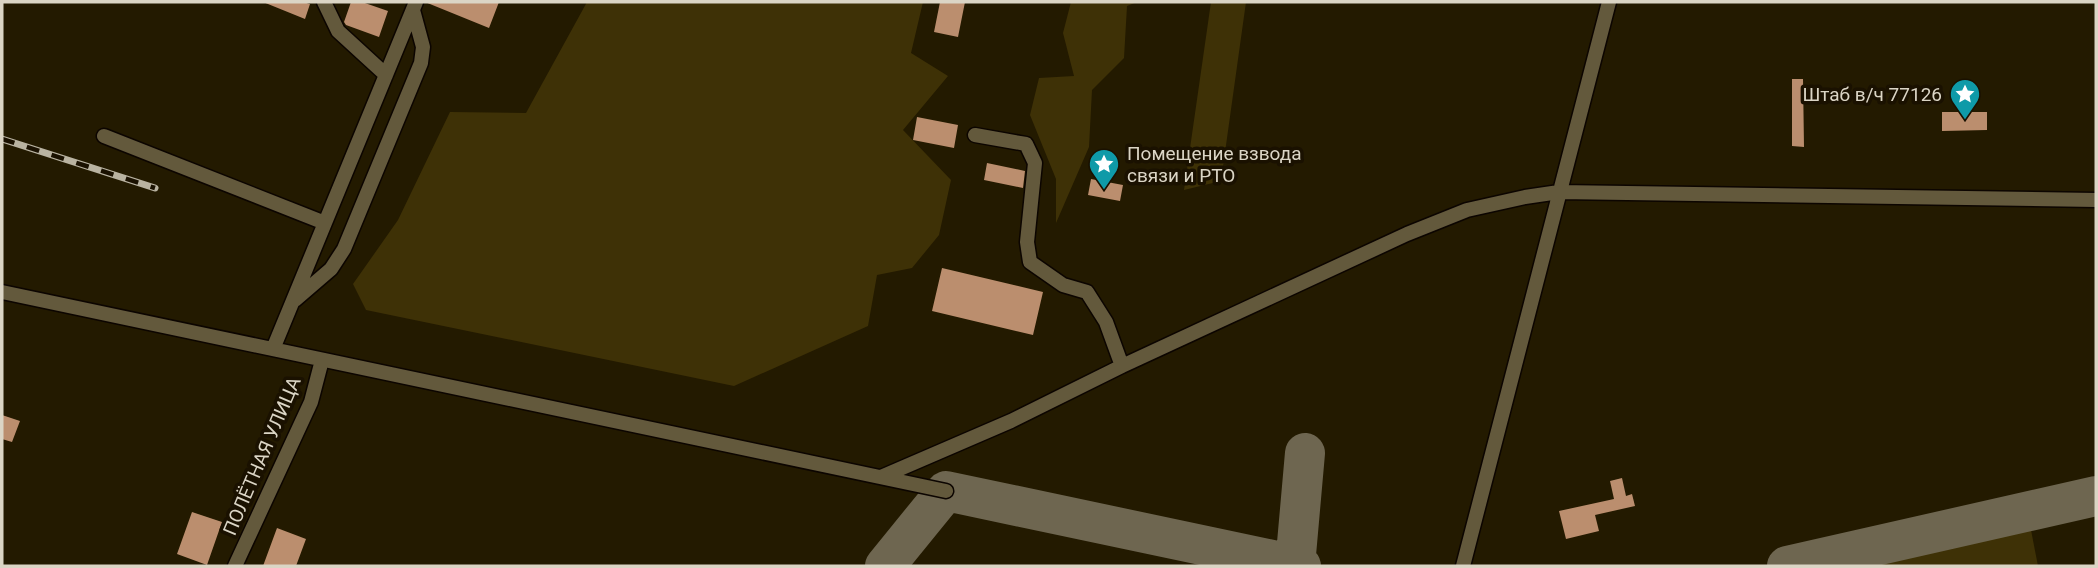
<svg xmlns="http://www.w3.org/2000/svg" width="2098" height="568" font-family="Roboto,sans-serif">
<rect width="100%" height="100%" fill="#231a00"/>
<path fill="#3e3106" d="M587,2H923L911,53L948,76L903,130L951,180L939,235L912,268L877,275L868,326L734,386L366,310L353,284L398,220L450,112L526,113Z
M1071,2H1137L1127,6L1124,58L1092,90L1089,147L1056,223V179L1030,115L1039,78L1074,76L1063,33Z
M1211,2H1246L1221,181L1184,190Z
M2031,530L2038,566H1870Z"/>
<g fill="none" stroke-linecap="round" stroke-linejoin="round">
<path stroke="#6e6650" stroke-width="40" d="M885,566L946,491L1301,566
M1295,566L1305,453
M1787,566L2096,496"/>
</g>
<path fill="#bb8e6e" d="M263,2H303L310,4L305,19Z
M351,2H362L388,11L379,37L346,25L344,22Z
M425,2H499L489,28Z
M940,2H965L958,37L934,32Z
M1792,79H1803L1804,147L1792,146Z
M1942,112H1987V130L1942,131Z
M917,117L958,125L954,148L913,140Z
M987,163L1025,171L1023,188L984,180Z
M1091,179L1123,185L1120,201L1088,195Z
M942,268L1043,292L1033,335L932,311Z
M2,415L20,421L12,442L2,439Z
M1622,478L1626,496L1632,494L1635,506L1595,515L1599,531L1566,539L1559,511L1614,499L1610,481Z
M192,512L222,522L207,565L177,554Z
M277,528L306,539L296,566H263Z"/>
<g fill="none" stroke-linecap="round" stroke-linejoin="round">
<g stroke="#0c0500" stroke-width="17">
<path id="minor" d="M324,2L338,31L386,75
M975,135L1026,144L1035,163L1027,242L1030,262L1063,285L1087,292L1106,322L1122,366
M104,136L325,223
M2,292L946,491
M295,300L331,269L344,249L421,63L423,47L413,10
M273,349L416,2
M881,477L1011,421L1122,366L1407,234L1467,210L1525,197L1559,192L2096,200
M235,566L311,402L322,360
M1463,566L1609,2"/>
</g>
<use href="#minor" stroke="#63593c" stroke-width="14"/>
<g stroke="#b9b3a1" stroke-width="7">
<path id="rail" d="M2,139L155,188"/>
</g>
<use href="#rail" stroke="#1a1100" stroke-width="4.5" stroke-dasharray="13" stroke-linecap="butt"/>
</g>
<defs>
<g id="sight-pin" transform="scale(1.575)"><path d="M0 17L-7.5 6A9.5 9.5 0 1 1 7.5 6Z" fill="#0f9aa8" stroke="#1a1100"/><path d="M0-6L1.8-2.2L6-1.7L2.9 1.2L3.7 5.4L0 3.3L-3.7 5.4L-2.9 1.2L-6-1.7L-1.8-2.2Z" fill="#fff"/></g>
</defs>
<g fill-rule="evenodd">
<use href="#sight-pin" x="1965" y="94"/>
<use href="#sight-pin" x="1104" y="164"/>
</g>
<g text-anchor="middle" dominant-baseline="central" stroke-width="7" stroke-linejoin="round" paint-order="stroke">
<g font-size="19" fill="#dbd5c5" stroke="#1a1100" text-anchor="end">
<text x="1942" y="94">Штаб в/ч 77126</text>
<text x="1127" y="153" text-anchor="start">Помещение взвода<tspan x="1127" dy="22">связи и РТО</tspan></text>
</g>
<g font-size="19" fill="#dbd5c5" stroke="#1a1100">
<text transform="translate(262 456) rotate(-67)">ПОЛЁТНАЯ УЛИЦА</text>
</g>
</g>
<rect width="2098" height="568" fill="none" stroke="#dbd5c5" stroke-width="7"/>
</svg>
